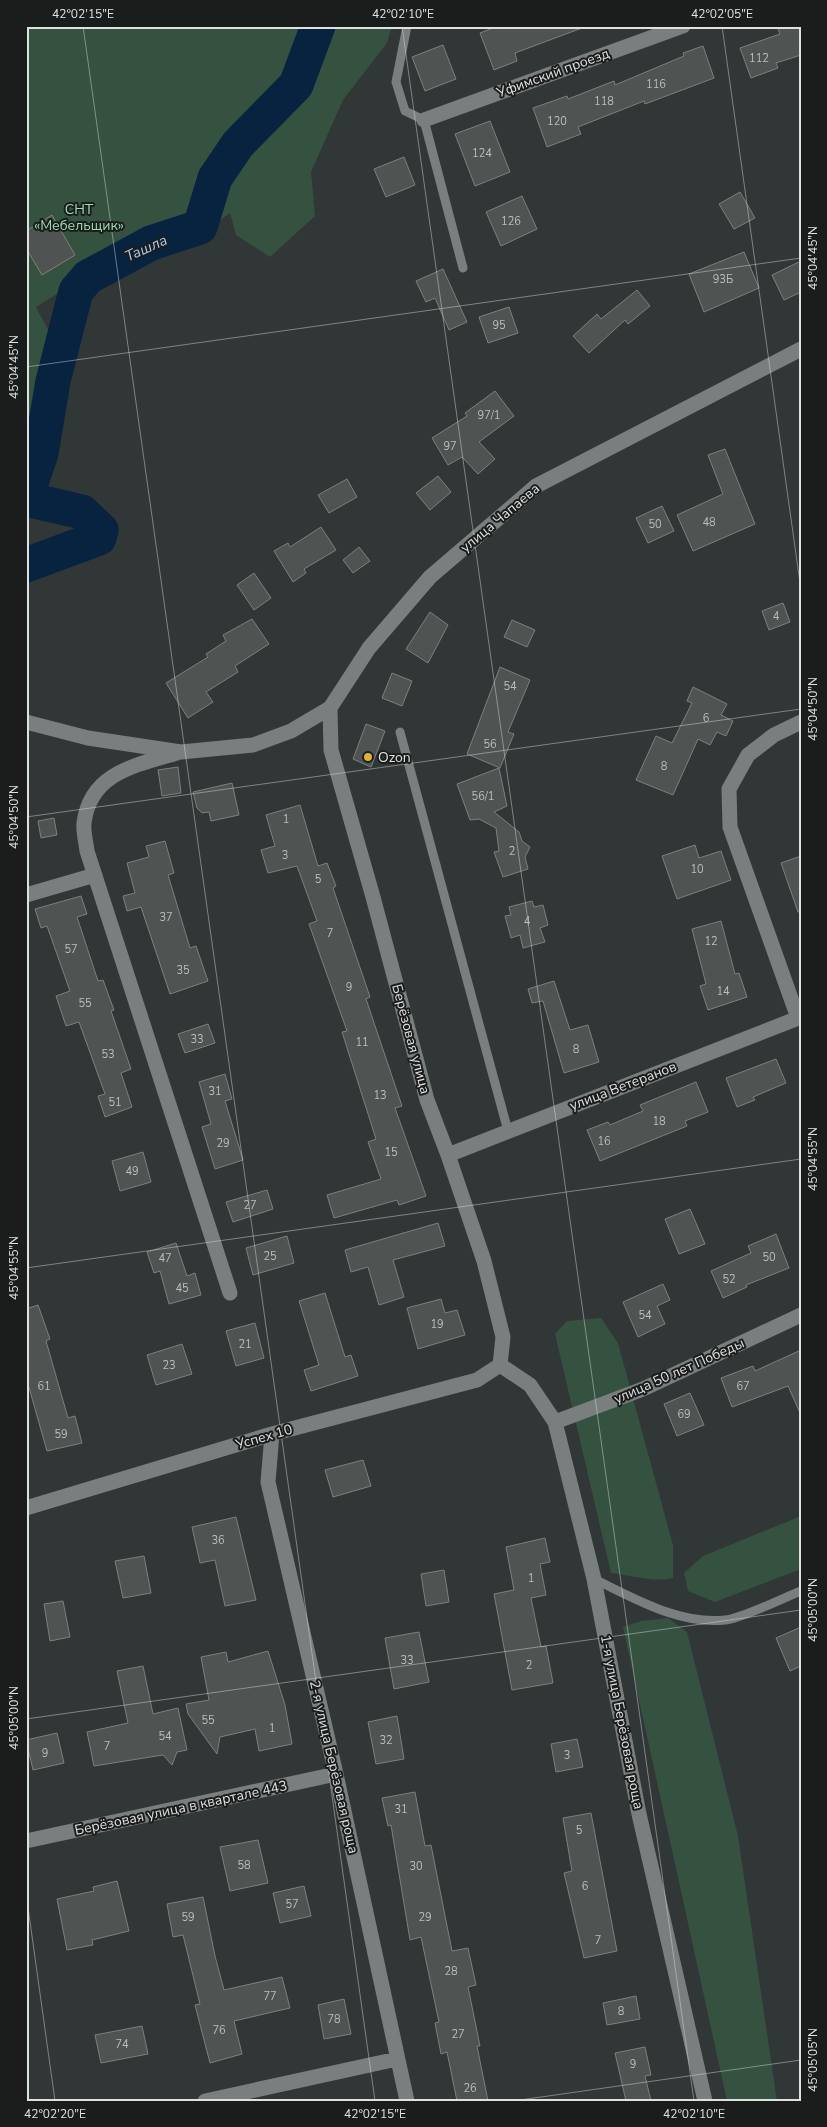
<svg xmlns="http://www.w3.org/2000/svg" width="827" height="2127" font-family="'Nunito Sans',sans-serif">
<rect width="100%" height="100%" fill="#313636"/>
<path fill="#35513f" d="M26,26H392L387,43L343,100L311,172L315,216L270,257L236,235L230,213L185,245L139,267L110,261L36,307L53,339L26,469Z
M601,1318L618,1343L673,1545V1578C657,1583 629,1575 611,1573L555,1334L567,1321Z
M801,1516V1569L715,1602L688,1591L684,1573L703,1556Z
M668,1618L687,1632L738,1836L777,2101H727L623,1627L641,1621Z"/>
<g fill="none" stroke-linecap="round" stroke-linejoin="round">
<path stroke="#07233f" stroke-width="35" d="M26,497L41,453L53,381L76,291L88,277L151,243L200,227L215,178L238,144L296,85L318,26
M26,499L82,512L101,530L99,538L26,565"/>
</g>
<path fill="#4f5453" stroke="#7c807f" d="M498,26H582V28L515,53L517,61L494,70L480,33Z
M777,26H801V55L776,63L778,68L751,78L740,48L780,34Z
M443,45L456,79L425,91L412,57Z
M703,46L714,78L645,104L644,101L578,127L581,134L547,147L533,108L567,96L568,99L614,81L615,85L684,56L683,53Z
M490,121L510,172L475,186L455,134Z
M404,157L415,185L386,197L374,169Z
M740,192L755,218L734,229L719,204Z
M522,196L537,229L501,246L486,212Z
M52,215L75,255L42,275L26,248V231Z
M744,252L759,288L704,312L689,274Z
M801,261V292L784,300L772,275Z
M443,269L467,322L449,330L435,298L426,302L416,281Z
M637,290L650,306L628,324L625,320L589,353L573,336L597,314L601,319Z
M509,307L518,333L488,343L479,317Z
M495,391L514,416L479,442L495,459L478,474L462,457L448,465L432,438L467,416L465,413Z
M725,449L755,524L693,551L677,515L723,494L708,455Z
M438,476L451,492L430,510L416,493Z
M347,479L357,497L329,513L318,495Z
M662,506L674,531L648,543L636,518Z
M321,527L336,550L304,569L306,573L293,582L274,551L288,543L290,547Z
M359,547L370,561L353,573L343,560Z
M254,573L271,598L254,610L237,585Z
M783,603L790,622L769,630L762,611Z
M430,612L448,625L428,663L406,649Z
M252,619L269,644L235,666L238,672L206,692L213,702L188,718L166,683L208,657L206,654L226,641L223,635Z
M512,620L535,630L527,647L504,637Z
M500,667L530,680L508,732L514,734L500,768L467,754Z
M392,673L412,681L402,706L382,698Z
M693,687L727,704L721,715L733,721L726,736L717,732L710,745L698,739L673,795L636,780L656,736L672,743L692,703L687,701Z
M366,724L385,731L371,767L353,759Z
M178,767L181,793L162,796L158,770Z
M499,768L507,806L494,812L519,832L522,841L530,847L525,857L528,869L503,877L494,852L499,851L496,828L479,819L470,820L457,784Z
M232,783L239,815L211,821L209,812L202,813L197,808L193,792Z
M300,805L318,866L327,863L336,886L333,888L370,997L366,999L402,1106L395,1108L426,1196L399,1205L397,1200L334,1218L327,1195L381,1179L368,1142L376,1139L342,1032L347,1031L309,924L317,921L297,866L268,873L261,850L275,846L266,815Z
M54,818L57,835L41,838L38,821Z
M165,841L174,873L168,875L190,948L196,946L208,981L170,994L141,907L127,911L123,896L135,893L127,863L149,857L146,846Z
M695,845L699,858L721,851L731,880L677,899L662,856Z
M801,856V912H798L781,863Z
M81,896L87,914L77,917L98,981L103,980L114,1010L111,1011L131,1069L121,1073L132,1107L105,1117L98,1096L105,1094L79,1022L66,1026L56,996L70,991L47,926L41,928L35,909Z
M532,901L534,907L543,905L548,925L540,928L545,942L523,948L520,935L511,938L505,916L511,915L509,907Z
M721,921L735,974L739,973L747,997L708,1010L700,986L706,984L692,929Z
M554,981L570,1030L588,1025L599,1062L564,1073L543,1001L532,1003L528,989Z
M208,1024L215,1043L185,1053L178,1034Z
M776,1059L786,1083L753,1097L755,1100L737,1107L726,1078Z
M225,1074L232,1099L225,1101L243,1160L215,1169L202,1127L211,1124L199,1082Z
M696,1082L708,1112L685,1121L687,1126L600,1161L587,1130L608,1122L610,1125L643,1111L640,1105Z
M143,1152L151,1182L120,1191L112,1161Z
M267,1190L273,1209L233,1222L226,1202Z
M690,1209L705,1244L679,1254L665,1219Z
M438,1223L445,1246L393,1260L404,1297L379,1305L368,1267L351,1272L345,1250Z
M776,1234L789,1268L746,1285L747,1287L723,1298L711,1271L751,1253L748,1246Z
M287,1236L294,1263L253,1275L246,1248Z
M176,1243L187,1276L195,1273L201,1295L169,1304L160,1271L154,1273L147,1252Z
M663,1284L670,1300L657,1306L665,1324L638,1337L623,1302Z
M325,1293L345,1357L351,1355L358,1376L311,1391L304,1370L319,1365L299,1301Z
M441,1299L445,1313L457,1310L465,1335L418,1349L407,1308Z
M38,1305L50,1339L46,1341L68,1418L75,1416L82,1443L47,1451L26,1377V1309Z
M255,1323L264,1358L236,1366L226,1331Z
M182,1344L192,1374L156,1385L147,1355Z
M801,1350V1415L788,1386L732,1407L721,1378L753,1366L755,1371Z
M690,1393L704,1425L677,1436L664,1404Z
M363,1460L371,1486L333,1497L325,1470Z
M236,1517L256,1600L225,1606L215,1560L200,1563L192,1527Z
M545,1538L550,1562L540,1564L546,1595L531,1598L541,1647L546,1646L553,1683L512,1690L494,1594L514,1590L506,1547Z
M144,1556L151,1593L123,1598L115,1561Z
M444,1570L449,1602L426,1606L421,1574Z
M63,1601L70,1637L50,1641L44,1604Z
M801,1627V1666L790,1671L776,1638Z
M419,1632L429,1682L394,1689L385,1638Z
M268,1651L285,1705L292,1744L259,1751L255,1729L220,1737L217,1754L188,1714L186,1704L209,1700L201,1657L226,1652L228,1662Z
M143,1666L153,1714L178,1708L187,1750L177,1752L172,1765L163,1755L94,1766L87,1732L128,1723L117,1671Z
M397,1716L404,1759L376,1764L368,1722Z
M57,1733L64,1763L33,1770L26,1740Z
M577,1739L583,1767L556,1772L551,1744Z
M415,1792L425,1846L431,1845L452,1951L468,1948L476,1985L468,1987L480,2046H477L488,2101H457L447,2052L441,2054L435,2023L439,2022L421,1937L410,1940L391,1825L388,1826L382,1798Z
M591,1813L617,1951L584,1958L564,1873L572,1871L563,1818Z
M258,1840L268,1883L230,1891L220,1847Z
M117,1881L129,1931L92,1940L93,1945L67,1950L57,1899L94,1891L93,1887Z
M304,1886L311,1916L280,1923L273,1893Z
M203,1897L215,1956L224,1990L282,1977L290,2008L234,2021L242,2054L210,2063L195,2005L200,2004L183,1935L173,1937L167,1904Z
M636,1996L640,2019L607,2025L603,2003Z
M344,1999L351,2034L324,2039L318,2005Z
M142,2026L148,2054L101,2063L95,2035Z
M645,2047L651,2075L645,2076L651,2101H626L615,2053Z"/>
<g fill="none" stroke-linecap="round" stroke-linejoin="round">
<path stroke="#797e7e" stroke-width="9" d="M407,26L396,82L405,111L424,120L463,268
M400,732L508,1131
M594,1579C634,1598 679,1625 725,1620C741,1619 783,1598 801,1591"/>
<path stroke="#797e7e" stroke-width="15" d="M424,120L683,26
M330,708L331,750L373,897L427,1100L448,1155L484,1261L503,1337L500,1365
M26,722L88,738L181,752L253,745L291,731L330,708L369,648L430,577L536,486L801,349
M177,753C136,765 90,773 84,823C83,832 86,842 87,851L230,1293
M26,895L95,875
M798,1018L730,827L729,789L748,755L774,735L801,722
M448,1155L801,1017
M500,1365L530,1385L555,1422L594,1579L639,1814L705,2101
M555,1422L643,1389L801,1315
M272,1434L268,1482L336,1774L407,2101
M26,1508L272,1434L477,1380L500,1365
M26,1841L336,1774
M205,2101L397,2059"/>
</g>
<path fill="none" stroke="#dee1e1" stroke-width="1" stroke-opacity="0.45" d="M83,26L375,2101M402,26L694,2101M722,26L801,590M26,367L801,258M26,817L801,709M26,1268L801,1159M26,1719L801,1610M26,1893L55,2101M513,2101L801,2060"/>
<circle fill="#e3ae35" stroke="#1b1d1d" stroke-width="2" cx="368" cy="757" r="5"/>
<g text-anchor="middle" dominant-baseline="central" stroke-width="4" stroke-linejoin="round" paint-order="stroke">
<g font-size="11" fill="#babebe">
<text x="759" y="58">112</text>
<text x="656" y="84">116</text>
<text x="604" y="101">118</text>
<text x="557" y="121">120</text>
<text x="482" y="153">124</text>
<text x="511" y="221">126</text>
<text x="723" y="279">93Б</text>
<text x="499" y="325">95</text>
<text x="489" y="415">97/1</text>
<text x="450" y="446">97</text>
<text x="709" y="522">48</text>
<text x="655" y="524">50</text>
<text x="776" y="616">4</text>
<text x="510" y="686">54</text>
<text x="706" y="718">6</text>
<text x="490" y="744">56</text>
<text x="664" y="766">8</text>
<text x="483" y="796">56/1</text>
<text x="286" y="819">1</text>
<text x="512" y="851">2</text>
<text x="285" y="855">3</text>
<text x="697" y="869">10</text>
<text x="318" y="879">5</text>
<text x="166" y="917">37</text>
<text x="527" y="921">4</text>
<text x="330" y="933">7</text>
<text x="711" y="941">12</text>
<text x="71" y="949">57</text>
<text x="183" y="970">35</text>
<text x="349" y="987">9</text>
<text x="723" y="991">14</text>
<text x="85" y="1003">55</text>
<text x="197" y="1039">33</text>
<text x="362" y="1042">11</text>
<text x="576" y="1049">8</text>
<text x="108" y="1054">53</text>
<text x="215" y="1091">31</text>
<text x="380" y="1095">13</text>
<text x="115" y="1102">51</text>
<text x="659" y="1121">18</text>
<text x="604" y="1141">16</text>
<text x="223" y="1143">29</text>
<text x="391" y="1152">15</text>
<text x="132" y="1171">49</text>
<text x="250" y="1205">27</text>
<text x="270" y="1256">25</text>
<text x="769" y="1257">50</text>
<text x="165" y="1258">47</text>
<text x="729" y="1279">52</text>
<text x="182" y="1288">45</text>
<text x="645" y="1315">54</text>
<text x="437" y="1324">19</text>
<text x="245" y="1344">21</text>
<text x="169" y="1365">23</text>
<text x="44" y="1386">61</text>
<text x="743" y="1386">67</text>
<text x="684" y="1414">69</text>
<text x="61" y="1434">59</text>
<text x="218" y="1540">36</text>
<text x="531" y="1578">1</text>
<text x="407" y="1660">33</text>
<text x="529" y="1665">2</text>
<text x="208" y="1720">55</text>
<text x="272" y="1728">1</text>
<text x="165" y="1736">54</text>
<text x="386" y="1740">32</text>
<text x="107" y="1746">7</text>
<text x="45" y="1753">9</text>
<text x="567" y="1755">3</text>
<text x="401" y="1809">31</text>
<text x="579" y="1830">5</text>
<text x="244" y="1865">58</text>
<text x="416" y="1866">30</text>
<text x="585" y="1886">6</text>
<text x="292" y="1904">57</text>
<text x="188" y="1917">59</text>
<text x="425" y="1917">29</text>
<text x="598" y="1940">7</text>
<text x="451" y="1971">28</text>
<text x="270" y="1996">77</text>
<text x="621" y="2011">8</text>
<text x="334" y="2019">78</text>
<text x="219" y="2030">76</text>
<text x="458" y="2034">27</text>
<text x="122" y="2044">74</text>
<text x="633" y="2064">9</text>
<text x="470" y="2088">26</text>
</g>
<g font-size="14" fill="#dee1e1" stroke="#1b1d1d">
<text transform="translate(553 73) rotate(-20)">Уфимский проезд</text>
<text transform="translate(500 518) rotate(-40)">улица Чапаева</text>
<text transform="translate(411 1039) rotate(75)">Берёзовая улица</text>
<text transform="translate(623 1086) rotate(-21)">улица Ветеранов</text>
<text transform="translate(679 1371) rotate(-24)">улица 50 лет Победы</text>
<text transform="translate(264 1437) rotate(-16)">Успех 10</text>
<text transform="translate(622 1722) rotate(79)">1-я улица Берёзовая роща</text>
<text transform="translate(334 1767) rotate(77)">2-я улица Берёзовая роща</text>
<text transform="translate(181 1808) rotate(-12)">Берёзовая улица в квартале 443</text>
</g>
<g font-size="14" fill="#9bdeb2" stroke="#1b1d1d">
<text x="79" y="209">СНТ<tspan x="79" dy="16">«Мебельщик»</tspan></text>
</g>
<g font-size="14" fill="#dee1e1" stroke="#1b1d1d" text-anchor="start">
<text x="378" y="757">Ozon</text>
</g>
<g font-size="15" font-style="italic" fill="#a6cdf8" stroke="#1b1d1d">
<text transform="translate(146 248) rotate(-24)">Ташла</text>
</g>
</g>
<rect width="827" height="2127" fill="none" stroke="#1b1d1d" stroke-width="55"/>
<rect x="28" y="28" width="772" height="2072" fill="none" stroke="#dee1e1" stroke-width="2"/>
<g font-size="12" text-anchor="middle" fill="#dee1e1">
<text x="83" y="18">42°02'15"E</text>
<text x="403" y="18">42°02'10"E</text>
<text x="722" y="18">42°02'05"E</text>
<text transform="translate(813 258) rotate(-90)" y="4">45°04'45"N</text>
<text transform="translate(14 367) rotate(-90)" y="4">45°04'45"N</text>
<text transform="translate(813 709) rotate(-90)" y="4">45°04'50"N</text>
<text transform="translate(14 817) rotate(-90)" y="4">45°04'50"N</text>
<text transform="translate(813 1159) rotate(-90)" y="4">45°04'55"N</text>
<text transform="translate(14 1268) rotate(-90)" y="4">45°04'55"N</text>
<text transform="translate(813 1610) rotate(-90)" y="4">45°05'00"N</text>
<text transform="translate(14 1718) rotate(-90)" y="4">45°05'00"N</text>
<text transform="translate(813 2060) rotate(-90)" y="4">45°05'05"N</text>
<text x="55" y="2118">42°02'20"E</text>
<text x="375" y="2118">42°02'15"E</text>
<text x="694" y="2118">42°02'10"E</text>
</g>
</svg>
